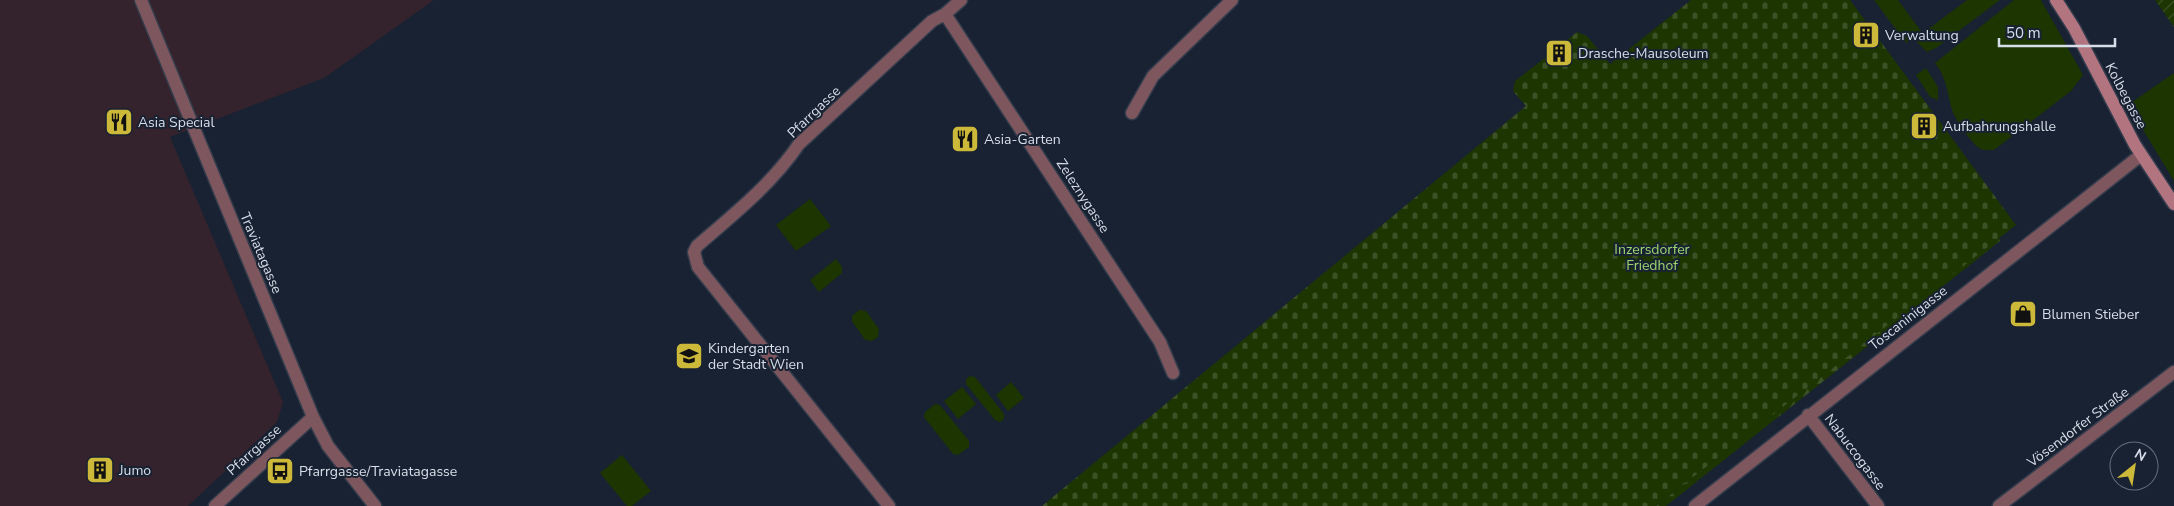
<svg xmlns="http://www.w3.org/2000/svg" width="2174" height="506" font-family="'Nunito Sans',sans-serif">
<defs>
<pattern id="forest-firs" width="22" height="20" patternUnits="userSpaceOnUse" patternTransform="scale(1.25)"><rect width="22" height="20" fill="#1c3501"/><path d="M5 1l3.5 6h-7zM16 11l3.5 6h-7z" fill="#3c5226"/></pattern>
<pattern id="cemetery-stones" width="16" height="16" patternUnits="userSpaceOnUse" patternTransform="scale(1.25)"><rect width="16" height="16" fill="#1c3501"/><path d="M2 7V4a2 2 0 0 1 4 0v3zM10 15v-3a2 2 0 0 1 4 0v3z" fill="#3c5226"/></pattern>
<pattern id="garden-furrows" width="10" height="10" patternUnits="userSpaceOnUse" patternTransform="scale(1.25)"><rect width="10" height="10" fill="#1c3501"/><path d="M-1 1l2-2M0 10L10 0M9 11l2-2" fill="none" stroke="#3c5226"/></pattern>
</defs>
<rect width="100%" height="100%" fill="#182232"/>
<path fill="#34232c" d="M0,0H434L324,78L170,137L283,402L277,422L188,506H0Z"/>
<path fill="#1c3501" d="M1874,0H1898L1921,31L1906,43Z
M1967,0H2000L1936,48L1927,52L1917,42L1923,33Z
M2014,0H2041L2083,75L2071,91L1994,150C1989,150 1983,151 1979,148C1971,142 1955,119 1952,110C1947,93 1947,78 1935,63Z
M1926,68L1938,87V100L1930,97L1916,75Z
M2174,73V181L2128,105Z
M810,199L831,226L796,251L776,225Z
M836,259L842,267V273L819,292L810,280Z
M859,310L866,311L879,329L878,337L872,341L865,340L852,321V316Z
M970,376L975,377L1004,414V419L1000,422L995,420L966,384V379Z
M1011,382L1024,398L1008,411L996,395Z
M962,387L976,404L958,419L944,401Z
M935,404L940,405L969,441V447L958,455L953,454L924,417L925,412Z
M622,455L651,491L632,506H627L600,473Z"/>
<path fill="url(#forest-firs)" d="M1999,237L2000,241L1666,506H1656Z"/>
<path fill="url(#cemetery-stones)" d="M1691,0H1850L2016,225L1656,506H1042L1526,106L1513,91L1515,81L1550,54V50L1558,44L1560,46L1577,32L1587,36L1610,64Z"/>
<path fill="url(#garden-furrows)" d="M2155,0H2174V27Z"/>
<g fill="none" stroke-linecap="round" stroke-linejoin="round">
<g stroke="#333c4c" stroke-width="15">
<path id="minor" d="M141,0L313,417L328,446L375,506
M945,14L1160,342L1173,373
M1132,113L1153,76L1232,0
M1808,415L1878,506
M215,506L313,417
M889,506L698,267L694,252L697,246C733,215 772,184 799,144L932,21L945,14L961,0
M1695,506L2141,155
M1999,506L2174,372"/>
</g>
<g stroke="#333c4c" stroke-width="15">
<path id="secondary" d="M2056,0L2074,28L2135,145L2174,204"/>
</g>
<use href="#minor" stroke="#7e575e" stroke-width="12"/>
<use href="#secondary" stroke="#b27580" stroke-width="12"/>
</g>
<defs>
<g id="building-square" transform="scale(1.4375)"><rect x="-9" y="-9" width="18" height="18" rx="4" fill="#ccb939" stroke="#182232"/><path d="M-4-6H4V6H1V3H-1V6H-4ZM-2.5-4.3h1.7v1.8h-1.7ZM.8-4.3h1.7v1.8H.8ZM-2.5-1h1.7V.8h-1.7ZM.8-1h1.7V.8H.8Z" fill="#111"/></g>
<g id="restaurant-square" transform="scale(1.4375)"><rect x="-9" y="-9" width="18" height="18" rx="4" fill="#ccb939" stroke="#182232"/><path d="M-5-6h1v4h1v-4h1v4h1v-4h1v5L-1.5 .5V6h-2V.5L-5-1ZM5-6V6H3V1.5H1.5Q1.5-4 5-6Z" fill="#111"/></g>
<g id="shop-square" transform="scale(1.4375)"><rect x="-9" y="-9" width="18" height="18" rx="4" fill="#ccb939" stroke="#182232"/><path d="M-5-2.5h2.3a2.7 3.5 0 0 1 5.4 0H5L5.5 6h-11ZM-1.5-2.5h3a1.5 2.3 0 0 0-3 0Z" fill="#111"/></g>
<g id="school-square" transform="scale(1.4375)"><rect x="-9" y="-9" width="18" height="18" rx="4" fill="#ccb939" stroke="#182232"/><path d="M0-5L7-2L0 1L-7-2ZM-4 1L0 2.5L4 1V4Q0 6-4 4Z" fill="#111"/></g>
<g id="bus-square" transform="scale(1.4375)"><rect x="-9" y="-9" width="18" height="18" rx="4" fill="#ccb939" stroke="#182232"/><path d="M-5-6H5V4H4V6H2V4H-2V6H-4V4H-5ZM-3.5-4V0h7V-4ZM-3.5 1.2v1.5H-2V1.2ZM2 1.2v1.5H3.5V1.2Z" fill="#111"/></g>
</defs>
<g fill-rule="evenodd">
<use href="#building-square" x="1866" y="35"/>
<use href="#building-square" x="1559" y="53"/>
<use href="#restaurant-square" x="119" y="122"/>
<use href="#building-square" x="1924" y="126"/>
<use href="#restaurant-square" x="965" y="139"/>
<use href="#shop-square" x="2023" y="314"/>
<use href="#school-square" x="689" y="356"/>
<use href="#building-square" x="100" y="470"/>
<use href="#bus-square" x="280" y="471"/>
</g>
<g text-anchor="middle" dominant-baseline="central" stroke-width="4" stroke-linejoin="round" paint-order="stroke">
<g font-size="14" fill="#d7dee9" stroke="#182232" text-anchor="start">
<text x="1885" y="35">Verwaltung</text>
<text x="1578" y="53">Drasche-Mausoleum</text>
<text x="138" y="122">Asia Special</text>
<text x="1943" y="126">Aufbahrungshalle</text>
<text x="984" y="139">Asia-Garten</text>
<text x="2042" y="314">Blumen Stieber</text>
<text x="708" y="348">Kindergarten<tspan x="708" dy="16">der Stadt Wien</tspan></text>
<text x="119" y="470">Jumo</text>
<text x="299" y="471">Pfarrgasse/Traviatagasse</text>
</g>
<g font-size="14" fill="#d7dee9" stroke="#182232">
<text transform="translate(2126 96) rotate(62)">Kolbegasse</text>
<text transform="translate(814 112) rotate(-44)">Pfarrgasse</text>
<text transform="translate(1083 196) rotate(57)">Zeleznygasse</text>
<text transform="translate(261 253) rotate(67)">Traviatagasse</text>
<text transform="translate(1908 318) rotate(-38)">Toscaninigasse</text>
<text transform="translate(2078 427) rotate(-37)">Vösendorfer Straße</text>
<text transform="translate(254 450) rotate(-42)">Pfarrgasse</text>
<text transform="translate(1855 452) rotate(53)">Nabuccogasse</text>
</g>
<g font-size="14" fill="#9bd46f" stroke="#182232">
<text x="1652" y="249">Inzersdorfer<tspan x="1652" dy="16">Friedhof</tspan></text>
</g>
</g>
<g transform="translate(2134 466) rotate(30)"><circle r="24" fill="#182232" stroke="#646d7b"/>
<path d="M0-4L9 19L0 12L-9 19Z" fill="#ccb939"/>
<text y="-8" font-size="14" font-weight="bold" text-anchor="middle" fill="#d7dee9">N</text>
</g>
<path d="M1999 38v8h116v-8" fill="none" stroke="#d7dee9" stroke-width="2.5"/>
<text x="2006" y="38" font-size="15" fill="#d7dee9" stroke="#182232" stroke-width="4" paint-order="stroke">50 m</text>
</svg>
